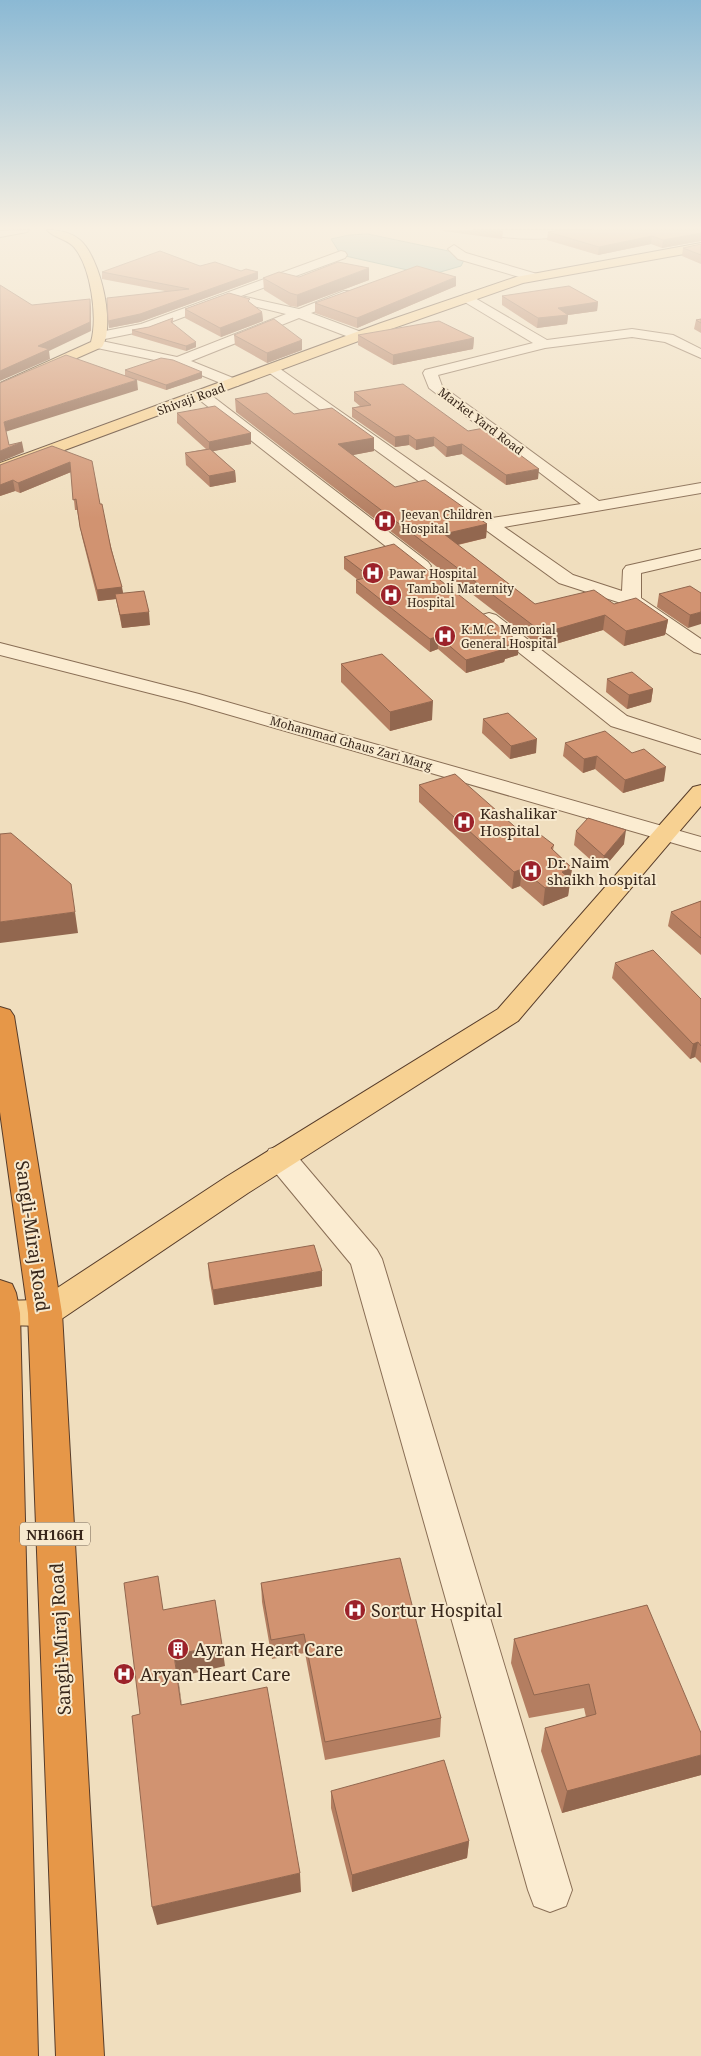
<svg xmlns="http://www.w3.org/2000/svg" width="701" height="2056" font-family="'Noto Serif',serif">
<rect width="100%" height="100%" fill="#f0debe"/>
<path fill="#a1c1b6" stroke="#689083" d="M368,234L458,253L464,260L461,266L437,273L412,271L341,255L331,239L349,235Z"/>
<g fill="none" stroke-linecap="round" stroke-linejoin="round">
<g stroke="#896e55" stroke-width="2">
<path id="minor" d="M29,230L27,232L0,237V231Z
M474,230H591L589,232C553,241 512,241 476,232Z
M454,245L466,253L537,274L539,277L533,281L458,259L448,249Z
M341,251L345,252L347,255L345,258L241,296L299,309L344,291H354L355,294L354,297L311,313L364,333L366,336L364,339H354L299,318L191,361L238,380L240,383L238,386H228L174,364L97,348L90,344L97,340L177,357L286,314L229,300L149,330L100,340L93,336L95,333L141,324Z
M468,294L547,340L632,329L673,335L701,349V358L665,342L632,337L545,348L438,375L442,386L599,501L701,483V493L504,527L573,575L622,591L623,570L626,566L701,549V559L641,573V598L701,639V654L694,652L624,604L559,583L264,369L266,366H276L492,518L581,504L429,388L423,373L425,370L533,343L463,301L462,298L463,295Z
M202,391L207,392L428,562L431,566L428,570L422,571L416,570L197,398L195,395L197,392Z
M489,613L496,615L627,716L701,740V754L611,726L482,623L479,619L482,615Z
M0,643L199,694L701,837V851L185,702L0,655Z
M280,1146L291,1149L377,1250L382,1259L572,1890L566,1906L550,1912L534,1906L528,1890L351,1264L269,1165L265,1157L269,1149Z"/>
</g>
<g stroke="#573c2a" stroke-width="2">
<path id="major" d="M47,230C60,230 70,232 80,240C100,257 116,325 102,347L0,392V383L91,342C98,317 91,267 74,247C67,239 54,238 47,230Z
M701,243V251L523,283L391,329L0,474V463L381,323L516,277Z
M701,785V806L518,1021L248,1193L57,1322L45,1326L0,1325V1301L39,1300L226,1177L498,1009L693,787Z"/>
</g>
<g stroke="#573c2a" stroke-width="2">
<path id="highway" d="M0,1007L10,1010L14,1016L62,1313L104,2056H56L28,1313L0,1112Z
M0,1280L12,1284L16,1293L20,1313L38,2056H0Z"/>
</g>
<use href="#minor" fill="#fbecd1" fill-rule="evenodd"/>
<use href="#major" fill="#f7d192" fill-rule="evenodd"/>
<use href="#highway" fill="#e69748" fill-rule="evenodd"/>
</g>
<path fill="#b47e61" d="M443,230H500L503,231L502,239L443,231Z
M701,230V241L662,248L651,244L598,255L547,240L548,232Z
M701,244V264L682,256L683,248Z
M200,266L241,271L258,272V279L140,322L109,328L165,291L102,279V272Z
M299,277L369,280L297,307L290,306L264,290L263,278Z
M456,286L357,328L315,313V303Z
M502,296L598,302L597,311L568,315L567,324L537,328L502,305Z
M250,303L262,312L263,321L221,337L185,318V309Z
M173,318V324L196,347L186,351L132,335V330L149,327Z
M701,319V333L694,329L696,320Z
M234,335L302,340V350L267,363L235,345Z
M358,335L474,338L473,349L393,365L358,345Z
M125,370L202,372V378L166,390L125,376Z
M354,392L468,431L538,479L506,485L462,454L446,457L434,446L416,450L409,445L395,447L352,417V408L360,406L354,401Z
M235,399L294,414L374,438V451L352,455L395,487L487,524L486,538L458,545L535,604H614L668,620L665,635L624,646L603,630L542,648L236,412Z
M177,413L251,433V444L213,451L235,471L236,482L210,487L186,465L185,453L206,449L177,423Z
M52,446L100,504L123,593L150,625L122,628L116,599L98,601L82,537L77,510H75L71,472L20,493L15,491L0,496V465Z
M344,557L518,655L505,659L504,662L466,673L438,649L430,652L356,593V580H358L344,569Z
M701,593L688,628L657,607L659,594Z
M341,664L432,720L390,731L341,682Z
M607,679L653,689L651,702L627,709L606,692Z
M483,719L536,753L510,759L482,733Z
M565,743L632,753L664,781L623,793L595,769L583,773L563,756Z
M419,785L522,833H533L554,845L553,850L572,868L568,896L543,906L520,886L512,889L419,802Z
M576,831L624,844L602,870L574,845Z
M701,901V955L668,926L671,912Z
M615,963L701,999V1063L695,1057L690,1059L612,978Z
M208,1263L322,1286L214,1305L209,1277Z
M261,1583L441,1718L440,1737L325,1760L305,1653L272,1659L262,1602Z
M647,1605L701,1775L562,1813L541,1751L545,1728L586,1717L584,1708L529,1718L511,1663L514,1639Z
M331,1791L469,1841L467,1858L352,1892L331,1808Z"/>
<path fill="#92674f" d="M701,233V241L662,248L663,240Z
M652,236L651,244L598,255L599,247Z
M369,268V280L297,307V295Z
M258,272V279L140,322L109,328L108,321Z
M456,277V286L357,328V318Z
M90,299L91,307V331L49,351L50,359L0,381V371L38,346Z
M598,302L597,311L568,315L567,324L537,328L538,318L558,308Z
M262,312L263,321L221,337L220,328Z
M474,338L473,349L393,365V355Z
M302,340V350L267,363V353Z
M196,342V347L186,351V346Z
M202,372V378L166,390V385Z
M137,380L138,390L5,432L4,422Z
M251,433V444L209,452V442Z
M409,435V445L395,447V437Z
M434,437V446L416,450V440Z
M374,438V451L338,458V444Z
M22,442L24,452L0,462V451Z
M462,444V454L446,457L447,447Z
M70,462L71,472L20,493L18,483Z
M539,469L538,479L506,485V475Z
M235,471L236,482L210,487L209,476Z
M13,480L15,491L0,496V485Z
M487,524L486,538L443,548L444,534Z
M122,587L124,599L115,594L116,599L98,601L97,590Z
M149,612L150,625L122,628L120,615Z
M701,612V624L688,628L690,615Z
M605,615L603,630L542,648L543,633Z
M668,620L665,635L624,646L626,631Z
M438,636V649L430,652V639Z
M519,642L518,655L505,659L504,662L466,673V660L502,647Z
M653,689L651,702L627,709L629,695Z
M433,701L432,720L390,731V712Z
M537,739L536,753L510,759L511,746Z
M597,756L595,769L583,773L584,759Z
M666,767L664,781L623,793L625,780Z
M626,830L624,844L602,870L604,856Z
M572,868L568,896L543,906L545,888L562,872Z
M522,869L520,886L512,889L514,872Z
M75,912L78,933L0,943V922Z
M698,1042L695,1057L690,1059L693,1044Z
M322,1271V1286L214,1305L213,1290Z
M222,1645L225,1666L178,1677L185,1727L174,1655Z
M701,1755V1775L562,1813L567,1791Z
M469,1841L467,1858L352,1892V1875Z
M300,1873L301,1892L157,1925L152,1907Z"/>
<path fill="#d19371" stroke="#92674f" d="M560,230H701V233L663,240L652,236L599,247L548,232Z
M701,244V255L683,248Z
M160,251L200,266L215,262L241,271L246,269L258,272L140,314L108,321L107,298L189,289L102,272Z
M338,262L369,268L297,295L290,293L263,278L279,272L299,277Z
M417,266L456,277L357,318L315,303Z
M0,285L32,305L90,299V322L38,346L49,349L0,371Z
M569,286L598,302L558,308L568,315L538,318L502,296Z
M229,293L250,299L248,301L262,312L220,328L185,309Z
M173,318L171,322L196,342L186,346L132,330L149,327Z
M274,319L302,340L267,353L234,335Z
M701,319V323L696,320Z
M439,321L474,338L393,355L358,335Z
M66,355L137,380L4,422L9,445L22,442L0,451V383Z
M161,358L173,360L202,372L166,385L125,370Z
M403,384L468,431L484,428L539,469L506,475L462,444L447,447L434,437L416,440L409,435L395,437L352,408L371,405L354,392Z
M267,393L294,414L332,408L374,438L338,444L395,487L425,480L487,524L444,534L535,604L594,590L614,604L636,598L668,620L626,631L605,615L543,633L235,399Z
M215,406L251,433L209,442L177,413Z
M52,446L92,461L100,504H102L111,549L122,587L97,590L80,527L76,499L73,500L70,462L18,483L13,480L0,485V465Z
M210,449L235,471L209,476L185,453Z
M394,544L519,642L502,647L505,649L466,660L438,636L430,639L356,580L370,577L344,557Z
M690,586L701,593V612L690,615L659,594Z
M144,591L149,612L120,615L115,594Z
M382,654L433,701L390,712L341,664Z
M632,672L653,689L629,695L607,679Z
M508,713L537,739L511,746L483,719Z
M605,731L632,753L644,749L666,767L625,780L597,756L584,759L565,743Z
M455,774L522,833L529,830L533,833L537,832L554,845L551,848L572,868L562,872L570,879L545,888L522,869L514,872L419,785Z
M588,818L626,830L604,856L576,831Z
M11,833L71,884L75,912L0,922V834Z
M701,901V938L671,912Z
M653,950L701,999V1046L698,1042L693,1044L615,963Z
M314,1245L322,1271L213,1290L208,1263Z
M400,1558L441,1718L325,1742L304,1634L271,1640L261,1583Z
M158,1576L163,1610L215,1600L222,1645L174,1655L181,1705L267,1687L300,1873L152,1907L132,1716L140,1714L124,1583Z
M647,1605L701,1733V1755L567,1791L545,1728L596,1714L589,1684L534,1695L514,1639Z
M444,1760L469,1841L352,1875L331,1791Z"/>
<linearGradient id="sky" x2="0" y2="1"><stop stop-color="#8bb9d4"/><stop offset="0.44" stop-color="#f8f0e2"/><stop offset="1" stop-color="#f8f0e2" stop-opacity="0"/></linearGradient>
<rect width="701" height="518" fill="url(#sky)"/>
<defs>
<g id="hospital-disc" transform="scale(1.125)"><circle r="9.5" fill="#9c222a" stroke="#f7e9ce"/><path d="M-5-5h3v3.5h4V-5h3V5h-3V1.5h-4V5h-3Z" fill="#fff"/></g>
<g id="building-disc" transform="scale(1.125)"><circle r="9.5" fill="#9c222a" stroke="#f7e9ce"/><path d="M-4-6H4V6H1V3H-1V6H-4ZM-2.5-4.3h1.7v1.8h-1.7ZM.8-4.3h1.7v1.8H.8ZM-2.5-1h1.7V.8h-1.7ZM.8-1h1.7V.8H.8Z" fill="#fff"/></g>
</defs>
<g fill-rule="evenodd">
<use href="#hospital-disc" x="385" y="521"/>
<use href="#hospital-disc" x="373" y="573"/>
<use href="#hospital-disc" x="391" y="595"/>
<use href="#hospital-disc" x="445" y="636"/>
<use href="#hospital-disc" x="464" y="822"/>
<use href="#hospital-disc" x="531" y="871"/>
<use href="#hospital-disc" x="355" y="1610"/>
<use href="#building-disc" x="178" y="1649"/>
<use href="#hospital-disc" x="124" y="1674"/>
</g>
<g text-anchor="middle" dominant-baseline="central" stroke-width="4" stroke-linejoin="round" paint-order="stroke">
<g font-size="12" fill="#38271b" stroke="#f7e9ce">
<text transform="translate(191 399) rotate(-20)">Shivaji Road</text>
<text transform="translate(481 421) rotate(37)">Market Yard Road</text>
<text transform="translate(351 743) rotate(16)">Mohammad Ghaus Zari Marg</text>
</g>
<g font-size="12" fill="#38271b" stroke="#f7e9ce" text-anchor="start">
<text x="401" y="514">Jeevan Children<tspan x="401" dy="14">Hospital</tspan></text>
<text x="389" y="573">Pawar Hospital</text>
<text x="407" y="588">Tamboli Maternity<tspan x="407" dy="14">Hospital</tspan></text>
<text x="461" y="629">K.M.C. Memorial<tspan x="461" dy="14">General Hospital</tspan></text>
</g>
<rect fill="#f7e9ce" stroke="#716151" stroke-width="1" x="20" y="1522.5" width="70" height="23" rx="4"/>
<g font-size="14" font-weight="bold" fill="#38271b">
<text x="55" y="1534">NH166H</text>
</g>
<g font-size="15" fill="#38271b" stroke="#f7e9ce" text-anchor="start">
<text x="480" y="813">Kashalikar<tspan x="480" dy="17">Hospital</tspan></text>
<text x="547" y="862">Dr. Naim<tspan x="547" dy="17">shaikh hospital</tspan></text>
</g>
<g font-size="18" fill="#38271b" stroke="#f7e9ce">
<text transform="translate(33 1236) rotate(82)">Sangli-Miraj Road</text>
<text transform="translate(60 1639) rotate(-93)">Sangli-Miraj Road</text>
</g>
<g font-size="18" fill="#38271b" stroke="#f7e9ce" text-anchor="start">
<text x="371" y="1610">Sortur Hospital</text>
<text x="194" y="1649">Ayran Heart Care</text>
<text x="140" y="1674">Aryan Heart Care</text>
</g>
</g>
</svg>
